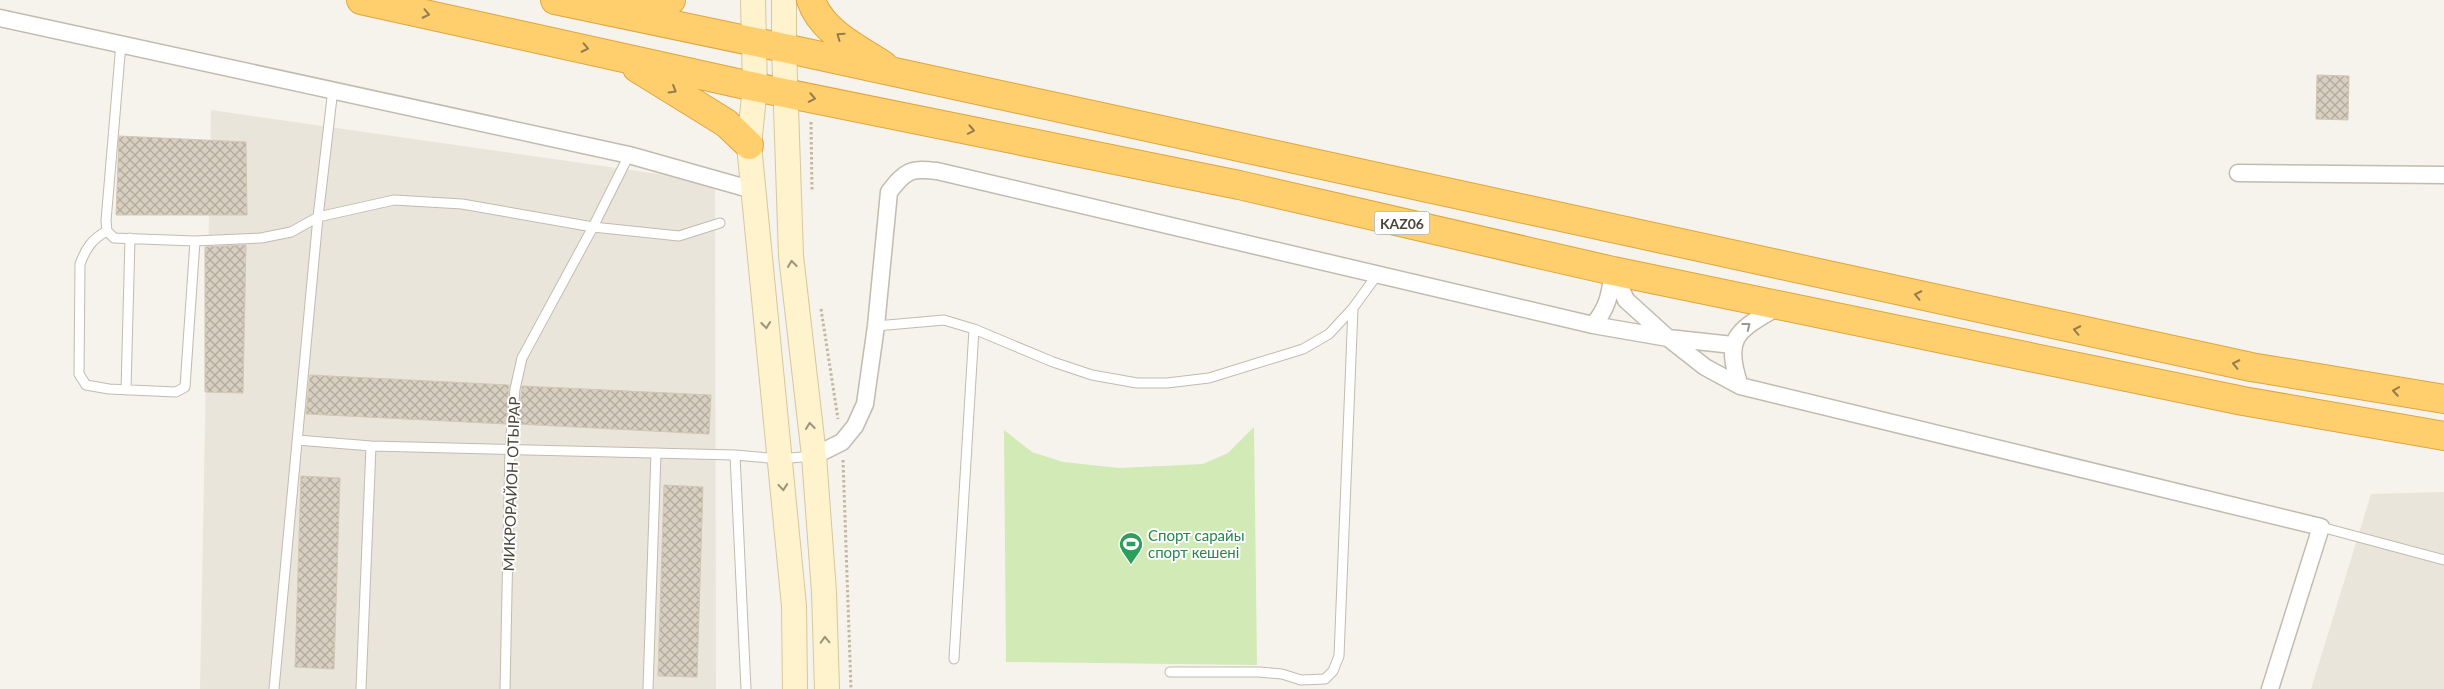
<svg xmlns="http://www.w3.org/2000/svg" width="2444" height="689" font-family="Lato,sans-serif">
<defs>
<pattern id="building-cross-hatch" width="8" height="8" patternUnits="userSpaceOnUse" patternTransform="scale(1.25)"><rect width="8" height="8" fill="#d8cfc1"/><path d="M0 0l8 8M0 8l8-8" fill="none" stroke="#b1aa9e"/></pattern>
</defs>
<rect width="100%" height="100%" fill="#f6f3ec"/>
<path fill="#eae5da" d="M211,110L715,182L716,689H200Z
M2444,492V689H2311L2371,494Z"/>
<path fill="#d2eab5" d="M1254,427L1257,665L1006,662L1004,430L1032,452L1063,462L1119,468L1203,464L1228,453Z"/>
<path fill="url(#building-cross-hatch)" stroke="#d3c7b4" d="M2317,75L2349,76L2348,120L2316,119Z
M119,136L246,142L247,215H116Z
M246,245L243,393L205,392V247Z
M310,375L509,385L506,424L306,414Z
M522,386L711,395L709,434L518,424Z
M301,476L340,478L334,669L295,667Z
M664,485L703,487L697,677L658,676Z"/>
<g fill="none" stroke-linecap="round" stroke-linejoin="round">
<g stroke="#c2bbae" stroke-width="11">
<path id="lane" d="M121,43L106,221L107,231L114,238L195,241L261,238L291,232L318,217L394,200L462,204L593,227L679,236L720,223
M107,231C92,239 86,248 80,264L79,374L86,385L109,389L176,392L185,387L195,241
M876,326L944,320L974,329L1053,362L1092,375L1137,383H1167L1209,378L1303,349L1329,334L1353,308L1377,275
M126,390L130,238
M297,440L371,446L735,455L780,459L813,456
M735,455L746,689
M2321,527L2444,560
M954,659L974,329
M1170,672H1259L1282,674L1301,680L1325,679L1333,671L1339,656L1353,308
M274,689L318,217L333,89
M361,689L371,446
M505,689L510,449L515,389L522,358L593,227L629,155
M648,689L656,453"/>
</g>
<g stroke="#c2bbae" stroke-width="19">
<path id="street" d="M0,18L629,155L753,190
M2238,173L2444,175
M1613,271L1626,300L1668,338L1705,367L1740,386L2321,527L2270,689
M1593,325C1608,308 1610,294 1613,271
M1740,386C1722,334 1740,330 1781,305
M814,456L842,442L855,426L865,404L876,326L889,192C906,170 911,168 937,171L1593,325L1668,338L1733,345"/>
</g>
<g stroke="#d6c79b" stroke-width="26">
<path id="secondary" d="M753,0L755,87L749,145L794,606L795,689
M784,0V48L791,256L814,456L824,592L827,689"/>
</g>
<g stroke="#e0a43c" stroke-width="30">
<path id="highway" d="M361,0L755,87L1239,185L1613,271L2243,401L2444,436
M555,0L784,48L2251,367L2444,399
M811,0C821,31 857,48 883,65
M624,12L671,0
M637,68L726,123L749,145"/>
</g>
<path stroke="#c4b79f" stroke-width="3" stroke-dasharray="2.5 2.5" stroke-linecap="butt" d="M811,122L812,191
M821,309L838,419
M843,460L851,689"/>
<use href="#lane" stroke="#fff" stroke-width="9"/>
<use href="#street" stroke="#fff" stroke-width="16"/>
<use href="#secondary" stroke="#fff3cd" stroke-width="24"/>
<use href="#highway" stroke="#ffcf6e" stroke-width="28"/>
</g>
<defs><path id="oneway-chevron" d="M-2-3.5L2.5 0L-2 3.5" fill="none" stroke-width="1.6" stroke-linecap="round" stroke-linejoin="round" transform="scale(1.25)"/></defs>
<g stroke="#937c4e">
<use href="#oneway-chevron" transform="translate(426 14) rotate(12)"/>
<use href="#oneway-chevron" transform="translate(840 36) rotate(-145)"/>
<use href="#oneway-chevron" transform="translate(585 48) rotate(12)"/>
<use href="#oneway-chevron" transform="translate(673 90) rotate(31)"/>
<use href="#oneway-chevron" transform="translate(812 98) rotate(11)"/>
<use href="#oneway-chevron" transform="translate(971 130) rotate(11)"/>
<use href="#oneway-chevron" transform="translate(1918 295) rotate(-168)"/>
<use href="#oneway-chevron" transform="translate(2077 330) rotate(-168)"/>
<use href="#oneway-chevron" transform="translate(2236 364) rotate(-168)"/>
<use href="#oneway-chevron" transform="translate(2396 391) rotate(-171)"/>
</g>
<g stroke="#9c937c">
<use href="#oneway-chevron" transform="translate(792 264) rotate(-96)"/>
<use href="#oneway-chevron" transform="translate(766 325) rotate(84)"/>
<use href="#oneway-chevron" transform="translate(810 426) rotate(-97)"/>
<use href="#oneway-chevron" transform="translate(783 487) rotate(85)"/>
<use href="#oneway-chevron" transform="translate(825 640) rotate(-92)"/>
</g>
<use stroke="#9c9892" href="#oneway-chevron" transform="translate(1747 326) rotate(-38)"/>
<defs>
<g id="stadium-pin" transform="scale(1.25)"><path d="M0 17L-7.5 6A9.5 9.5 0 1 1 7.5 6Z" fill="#2e9e5b" stroke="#fff"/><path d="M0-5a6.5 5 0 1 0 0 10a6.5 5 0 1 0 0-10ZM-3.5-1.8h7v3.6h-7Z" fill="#fff"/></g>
</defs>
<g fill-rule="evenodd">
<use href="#stadium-pin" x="1131" y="544"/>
</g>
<g text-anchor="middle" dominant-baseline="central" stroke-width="4" stroke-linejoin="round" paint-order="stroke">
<rect fill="#fff" stroke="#817c74" stroke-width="1" x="1374.5" y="211.5" width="55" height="23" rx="4"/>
<g font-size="14" font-weight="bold" fill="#4b4439">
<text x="1402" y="223">KАZ06</text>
</g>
<g font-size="15" fill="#4b4439" stroke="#fff">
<text transform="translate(511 484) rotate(-88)">МИКРОРАЙОН ОТЫРАР</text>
</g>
<g font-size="15" fill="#27864d" stroke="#fff" text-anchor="start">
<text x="1148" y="535">Спорт сарайы<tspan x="1148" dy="17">спорт кешені</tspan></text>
</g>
</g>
</svg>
